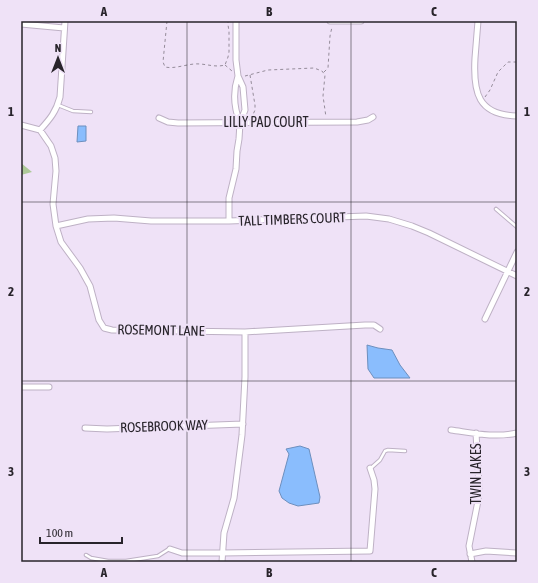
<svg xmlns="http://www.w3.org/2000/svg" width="538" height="583" font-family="'Asap Condensed',sans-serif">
<rect width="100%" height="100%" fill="#efe2f7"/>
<path fill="#adc998" d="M21,163L32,172L21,175Z"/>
<path fill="#8abdfd" stroke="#6d8fbe" d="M78,126H86V141L77,142Z
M367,345L378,348L392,350L400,365L410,378H374L368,369Z
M300,446L309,449L320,497L319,503L298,506L289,503L282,498L279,491L289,454L286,449Z"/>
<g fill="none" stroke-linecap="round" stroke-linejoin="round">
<g stroke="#beb1c5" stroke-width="4.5">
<path id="service" d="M58,105L73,111L91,112
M496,209L517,227
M371,468L380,460L385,451L388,450L405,451
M86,555L91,558L108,561H126L158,556L169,549"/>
</g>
<g stroke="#beb1c5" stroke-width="7">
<path id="minor" d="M330,21H361
M478,21C477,33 476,46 475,58C473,93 478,115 517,116
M21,24L64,28
M238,76C233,91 234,108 240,123
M159,118L168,122L178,123L357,122L368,120L373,117
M21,125L40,130L51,146L55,158L56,171L53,204L56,226L61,242L80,268L90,286L99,320L104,328L112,330L245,332L365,325H374L380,329
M40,130C50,119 56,112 60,97L65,21
M229,221V198L236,169L237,151L239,139L240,123L245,110L243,87L238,76L236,60V21
M56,226L88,219L114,218L151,221H229L366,216L389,219L412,226L429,233L517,276
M485,319L517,252
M21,387H49
M85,428L107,429L243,424
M451,430C473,433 495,438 517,433
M170,549L182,553H222L370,551L375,489L374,480L370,468
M470,554L486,551L517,553
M222,562L224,533L234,498L242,435L245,377V332
M472,562L469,546L478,501L479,486L476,433"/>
</g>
<path stroke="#958c9a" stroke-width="1" stroke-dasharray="3 3" stroke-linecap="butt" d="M167,21L163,62L165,67C174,69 184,65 194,64C205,63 214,68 225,65L228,57L229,52V31L228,25V21
M225,65L232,71
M324,72L328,68L330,36L332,27
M250,75L255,105V110L252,117
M245,76L268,70L314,68L322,71L325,75L323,96L326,117
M485,97L490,90L498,72L508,62H517"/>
<use href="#service" stroke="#fff" stroke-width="2.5"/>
<use href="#minor" stroke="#fff" stroke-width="5"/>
</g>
<path fill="none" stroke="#28242b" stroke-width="1" stroke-opacity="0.55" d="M187,21V562M351,21V562M21,202H517M21,381H517"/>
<g text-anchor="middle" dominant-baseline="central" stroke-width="4" stroke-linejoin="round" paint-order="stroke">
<g font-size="14" fill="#28242b" stroke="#efe2f7">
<text x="266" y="122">LILLY PAD COURT</text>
<text transform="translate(292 219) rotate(-2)">TALL TIMBERS COURT</text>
<text transform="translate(161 330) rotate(1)">ROSEMONT LANE</text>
<text transform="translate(164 426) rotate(-2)">ROSEBROOK WAY</text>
<text transform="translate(476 474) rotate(-90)">TWIN LAKES</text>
</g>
</g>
<rect width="538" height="583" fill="none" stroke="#efe2f7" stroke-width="44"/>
<g transform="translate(58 58)" stroke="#efe2f7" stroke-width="3" paint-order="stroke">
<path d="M0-3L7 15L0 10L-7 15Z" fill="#28242b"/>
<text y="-6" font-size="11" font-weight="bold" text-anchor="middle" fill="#28242b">N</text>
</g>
<path d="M40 537v6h82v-6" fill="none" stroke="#28242b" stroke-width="2"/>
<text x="46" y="537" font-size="12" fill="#28242b" stroke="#efe2f7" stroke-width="3" paint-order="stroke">100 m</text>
<rect x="22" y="22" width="494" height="539" fill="none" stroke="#28242b" stroke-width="1.5"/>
<g font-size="13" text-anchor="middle" font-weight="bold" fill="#28242b">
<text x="104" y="16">A</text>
<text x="269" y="16">B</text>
<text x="434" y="16">C</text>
<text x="11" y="116">1</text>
<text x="527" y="116">1</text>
<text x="11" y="296">2</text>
<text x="527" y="296">2</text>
<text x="11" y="476">3</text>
<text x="527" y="476">3</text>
<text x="104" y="577">A</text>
<text x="269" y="577">B</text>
<text x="434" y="577">C</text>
</g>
</svg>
